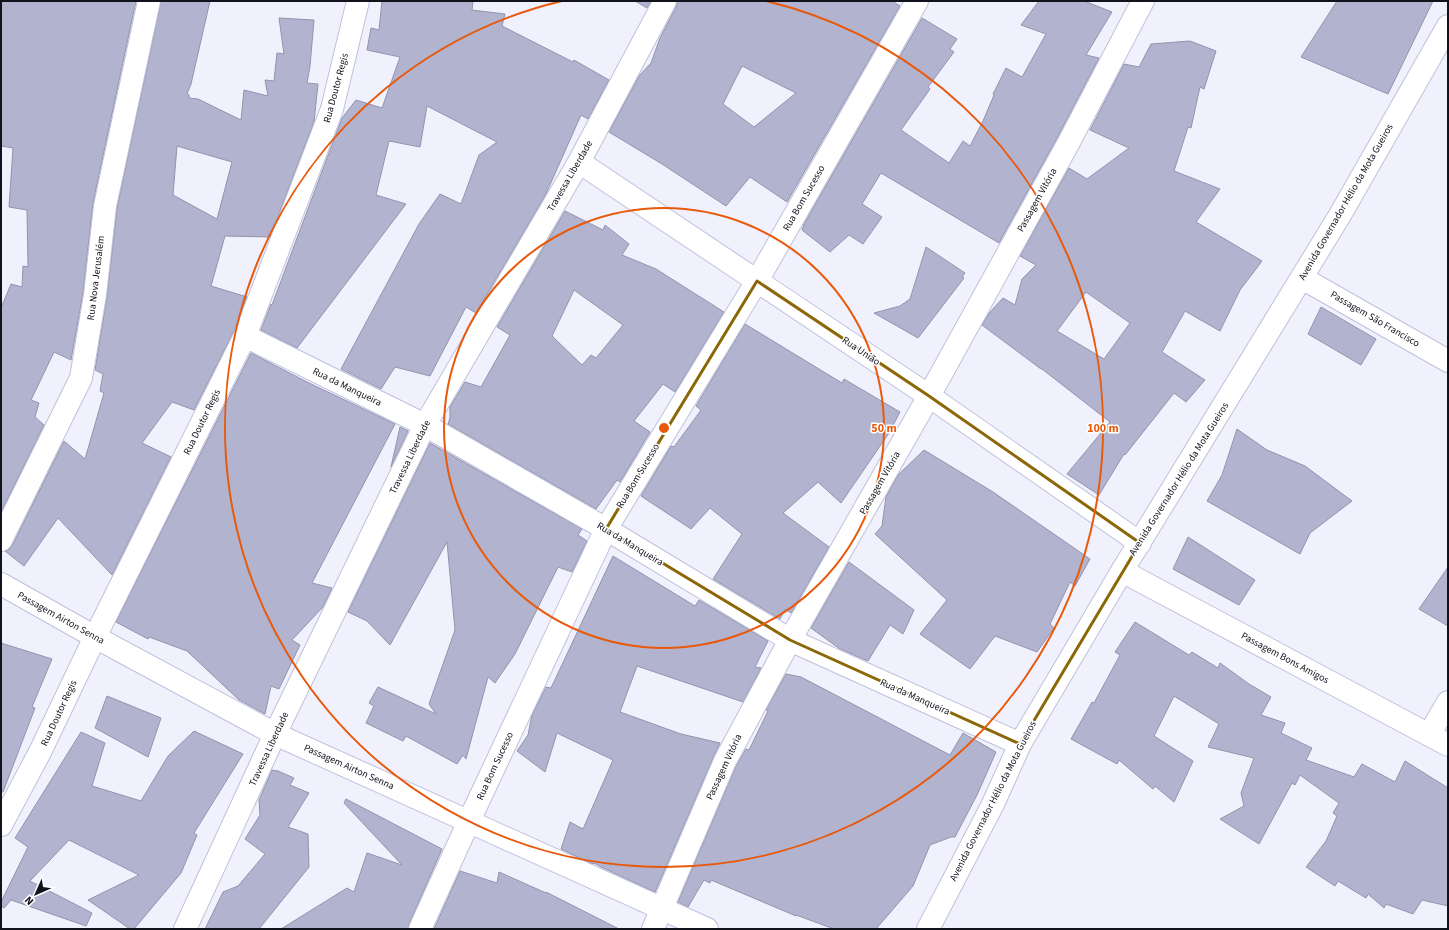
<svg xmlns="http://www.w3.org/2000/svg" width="1449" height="930" font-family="'Source Sans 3',sans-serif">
<rect width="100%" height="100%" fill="#f1f1fd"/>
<path fill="#b2b3ce" stroke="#9293ad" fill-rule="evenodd" d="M1,1H136L93,203L83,293L71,360L54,352L31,400L39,403L35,417L44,425L1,512V308L11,284L22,287L23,266L28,267L27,210L9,207L13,148L1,146Z
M161,1H210L191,84L187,94L189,95V98L198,99L241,120L244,90L268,96L265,80L274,81L277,53L284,54L279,18L314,20L310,66L307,83L318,84L314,122L270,237L225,236L211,286L247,297L234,331L194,410L172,402L142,443L171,457L112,575L58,518L24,566L5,551L8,550L12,546L64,441L85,459L104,393L100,391L103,374L95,370L107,296L117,208ZM177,146L232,162L217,219L173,195Z
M382,1H473L472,10L505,14L502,26L573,62L574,60L609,80L588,119L581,115L545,196L476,313L466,307L430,376L395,367L381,389L341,369L419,224L440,194L461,204L479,155L497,142L427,106L420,147L389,141L376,195L406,204L297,348L261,330L271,304L272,305L342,118L356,100L382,108L400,57L367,50L371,28L379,30Z
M635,1H651L647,8Z
M677,1H892L900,6L787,202L750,177L726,206L662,164L609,132L639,76L651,63L660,38L676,7ZM742,66L796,93L754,127L723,104Z
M1039,1H1084L1112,12L1086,55L1099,58L1057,138L999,243L881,173L862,204L882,217L863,244L849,235L830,252L802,230L804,224L922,18L957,39L950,49L954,52L928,87L930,89L901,130L949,163L963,141L970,146L983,121L994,95L993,94L1006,68L1022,77L1046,34L1021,25Z
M1337,1H1433L1388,94L1301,57Z
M1190,41L1216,51L1204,89L1200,87L1191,128L1188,127L1174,171L1220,189L1196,222L1262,261L1240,290L1220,331L1185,311L1162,352L1205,380L1186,402L1174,393L1125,455L1124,454L1099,495L1067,474L1110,422L1042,369H1041L982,325L990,312L1003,298L1015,305L1022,279L1036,265L1020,256L1069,168L1087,179L1129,148L1090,130L1124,64L1139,67L1151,44ZM1086,292L1130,323L1104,359L1057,331Z
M565,211L603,230L605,225L629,244L622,255L656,269L724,312L675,392L663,384L634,421L650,432L620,482L617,480L596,509L448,424L450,418V407L465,382L481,387L510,335L497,327ZM574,290L623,325L596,358L591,355L582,365L552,336Z
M926,247L965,273L962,277L964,278L918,338L874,313L900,306L910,299Z
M1321,307L1376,339L1361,365L1308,334Z
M745,324L842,383L844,379L900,412L889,433L841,503L818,482L783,513L829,547L791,613L785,609L780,619L713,579L742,534L710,508L691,529L641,496L671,446L674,447L701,410L696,406Z
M251,353L309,383L395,424L312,583L332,588L323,607L292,640L300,645L279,689L271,686L265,714L239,700L187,651L149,637L148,639L116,622Z
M400,427L408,431L391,467Z
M1237,429L1267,450L1305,466L1352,501L1310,533L1300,554L1207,501L1222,475Z
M430,443L582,529L578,535L587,541L572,572L558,567L515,654L495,683L488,677L466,759L463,755L457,764L406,736L403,741L366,723L374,706L369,703L378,687L436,714L429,704L455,630L447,542L390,645L367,621L348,612Z
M924,450L993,492L1090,559L1075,586L1070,582L1050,624L1054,628L1037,652L995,636L970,669L920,634L947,600L875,534L882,526L886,497L898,475Z
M1188,537L1255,580L1239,605L1173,569Z
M613,556L695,606L699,600L768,641L755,667L761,668L743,702L637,666L620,712L681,734L720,743L714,756L655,892L601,867L596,864L590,863L561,849L570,822L583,829L613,760L557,733L545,772L517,751L528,735L532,715L546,687L551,688Z
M849,562L914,610L903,634L890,625L868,661L840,649L811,628Z
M1448,567V626L1419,609Z
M1135,622L1189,655L1192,652L1218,668L1220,663L1249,684L1271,697L1261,715L1285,723L1281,733L1312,748L1306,760L1354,777L1362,764L1395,782L1405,761L1448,788V906L1422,900L1413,914L1386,904L1384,908L1368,894L1366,898L1338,881L1335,886L1306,867L1326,841L1337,816L1333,813L1339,803L1300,775L1295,785L1292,783L1259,844L1220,819L1244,806L1241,793L1254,758L1208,747L1219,724L1174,696L1154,736L1193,761L1174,802L1155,786L1153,789L1119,760L1117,764L1071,739L1092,702L1094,703L1120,655L1115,652Z
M1,643L52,659L32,707L35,708L3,792H1Z
M786,674L801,677L950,755L963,733L996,752L977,795L955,837H951L930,845L913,886L876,929H834L796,915V916L711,880L710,883L704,880L688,907L678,902L736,766L746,749L749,750L768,711L766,710Z
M107,696L161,718L148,757L95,728Z
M194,731L243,754L194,833L197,835L181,873L134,929H130L88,900L139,875L69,840L30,881L92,913L86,926L11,900L4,908L1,906V902L28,847L15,838L81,732L105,743L92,786L141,801L168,756Z
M272,770L278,771L294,778L290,785L309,793L288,827L308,834L309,867L259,929H205L223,892L238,886L265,854L245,839L260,815L259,800Z
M346,799L442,849L409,924L408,929H281L347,888L354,892L367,853L402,865L344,803Z
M460,871L497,883L499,872L546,893V892L619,929H434Z"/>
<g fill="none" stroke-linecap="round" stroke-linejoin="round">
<g stroke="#bfc0dc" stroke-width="24">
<path id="minor" d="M579,162L929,396L1140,543
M1302,278L1448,361
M245,336L425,425L606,529L790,640L1020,744
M1,540L81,378L95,295L105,206L149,1
M1122,571L1448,745
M1,584L95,637L275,734L707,929
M1429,735L1448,702
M1,825L40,752L95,637L245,336L332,109L358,1
M185,929L275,734L425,425L579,162L665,1
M420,929L469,821L606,529L757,281L917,1
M653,929L725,761L790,640L929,396L1068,144L1143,1"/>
</g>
<g stroke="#bfc0dc" stroke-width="24">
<path id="secondary" d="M928,929L993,804L1020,744L1122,571L1340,215L1448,26"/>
</g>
<use href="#minor" stroke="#fff" stroke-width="22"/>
<use href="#secondary" stroke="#fff" stroke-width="22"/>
</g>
<path fill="none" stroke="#8b6707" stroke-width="3" stroke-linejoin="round" d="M757,281L929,396L1140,543L1020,744L790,640L606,529Z"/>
<g fill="none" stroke="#e8590c" stroke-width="2">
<circle cx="664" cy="428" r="220"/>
<path d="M766 1A439 439 0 1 1 562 1"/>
</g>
<g text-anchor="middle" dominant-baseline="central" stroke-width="3" stroke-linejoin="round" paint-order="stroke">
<g font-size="10" fill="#12121c" stroke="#fff">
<text transform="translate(336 88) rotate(-75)">Rua Doutor Regis</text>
<text transform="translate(570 176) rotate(-60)">Travessa Liberdade</text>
<text transform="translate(804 198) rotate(-60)">Rua Bom Sucesso</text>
<text transform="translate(1037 200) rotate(-61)">Passagem Vitória</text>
<text transform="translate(1346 202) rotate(-60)">Avenida Governador Hélio da Mota Gueiros</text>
<text transform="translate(96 278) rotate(-83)">Rua Nova Jerusalém</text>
<text transform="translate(1375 319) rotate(30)">Passagem São Francisco</text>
<text transform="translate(861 351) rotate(34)">Rua União</text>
<text transform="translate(347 387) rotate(26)">Rua da Manqueira</text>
<text transform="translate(202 422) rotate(-64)">Rua Doutor Regis</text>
<text transform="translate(410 457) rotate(-64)">Travessa Liberdade</text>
<text transform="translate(638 476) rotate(-59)">Rua Bom Sucesso</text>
<text transform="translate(1179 479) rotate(-58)">Avenida Governador Hélio da Mota Gueiros</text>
<text transform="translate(880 483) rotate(-60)">Passagem Vitória</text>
<text transform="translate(630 544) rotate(31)">Rua da Manqueira</text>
<text transform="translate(61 618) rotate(29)">Passagem Airton Senna</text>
<text transform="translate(1285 658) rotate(28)">Passagem Bons Amigos</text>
<text transform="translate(915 697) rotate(24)">Rua da Manqueira</text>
<text transform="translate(59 713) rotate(-65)">Rua Doutor Regis</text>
<text transform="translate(269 749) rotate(-65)">Travessa Liberdade</text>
<text transform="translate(495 766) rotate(-65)">Rua Bom Sucesso</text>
<text transform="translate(349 767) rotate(24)">Passagem Airton Senna</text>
<text transform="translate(724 767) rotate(-65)">Passagem Vitória</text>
<text transform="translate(993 801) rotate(-63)">Avenida Governador Hélio da Mota Gueiros</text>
</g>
</g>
<circle cx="664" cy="428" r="6" fill="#e8590c" stroke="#fff" stroke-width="2"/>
<g font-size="12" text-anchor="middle" font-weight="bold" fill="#e8590c" stroke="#fff" stroke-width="3" stroke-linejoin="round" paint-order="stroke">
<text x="884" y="432">50 m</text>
<text x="1103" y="432">100 m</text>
</g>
<rect width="1449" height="930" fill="none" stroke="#12121c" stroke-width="4"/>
<g transform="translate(36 894) rotate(225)" stroke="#ffffff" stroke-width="3" paint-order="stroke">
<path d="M0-3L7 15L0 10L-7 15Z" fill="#12121c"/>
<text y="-6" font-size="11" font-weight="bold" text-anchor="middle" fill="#12121c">N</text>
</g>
</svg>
